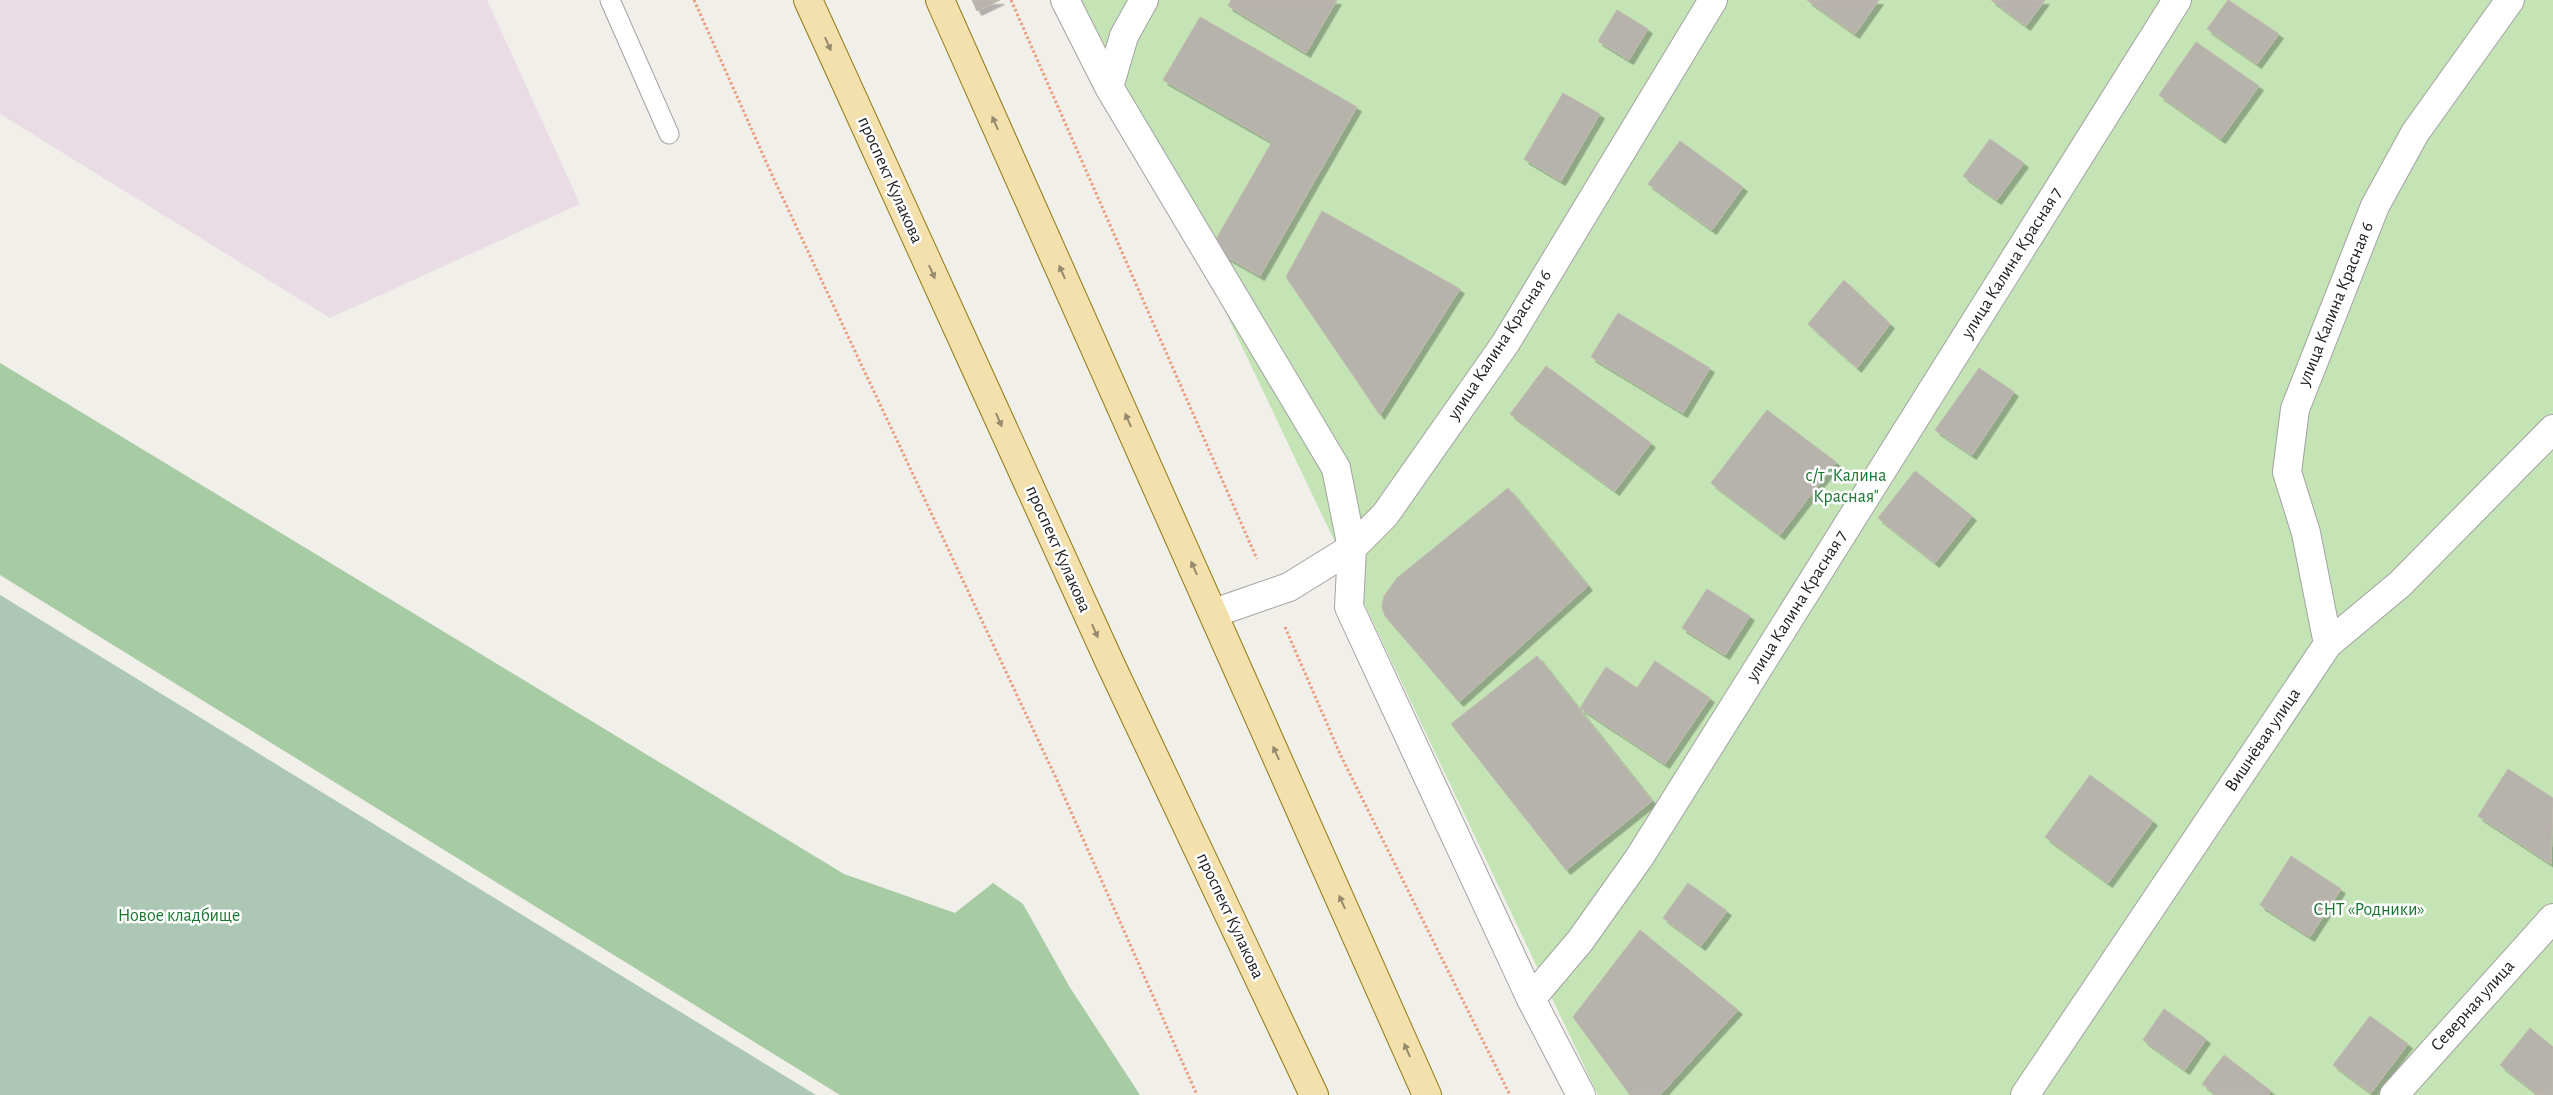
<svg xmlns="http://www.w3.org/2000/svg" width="2553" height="1095" font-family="'Alegreya Sans',sans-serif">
<defs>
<filter id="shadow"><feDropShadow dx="4.5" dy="4.5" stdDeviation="0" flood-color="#0004"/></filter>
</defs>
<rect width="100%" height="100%" fill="#f0efe9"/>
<path fill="#e9dce4" d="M0,0H487L580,204L330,318L0,114Z"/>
<path fill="#c4e4b5" d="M1077,0H2553V1095H1598Z"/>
<path fill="#a7cba2" d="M0,363L844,874L955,913L993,883L1023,904L1069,986L1140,1095H840L0,575Z"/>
<path fill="#acc7b5" d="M0,595L816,1095H0Z"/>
<path fill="#b6b2ac" stroke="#c1b9ad" filter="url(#shadow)" d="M972,0H1000L977,11Z
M1231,0H1337L1306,53L1228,6Z
M1807,0H1879L1855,34Z
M1991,0H2045L2026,26Z
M2228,0L2279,34L2257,64L2207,29Z
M1617,10L1648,29L1629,60L1598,41Z
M1200,17L1357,107L1260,276L1211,248L1272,142L1163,80Z
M2196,42L2259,86L2221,139L2159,95Z
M1563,93L1600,114L1561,181L1524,159Z
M1990,139L2024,163L1997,200L1963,176Z
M1680,141L1743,187L1712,230L1648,184Z
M1322,211L1460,289L1380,415L1286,277Z
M1844,280L1890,324L1857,368L1808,324Z
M1618,313L1710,368L1683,413L1591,357Z
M1546,366L1651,443L1615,491L1510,414Z
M1979,368L2014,392L1972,455L1935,430Z
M1767,410L1836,462L1780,535L1711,483Z
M1915,471L1972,516L1935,563L1878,518Z
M1508,488L1588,586L1459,702L1385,616L1382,607L1384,596L1397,578Z
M1707,589L1750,616L1725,655L1682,628Z
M1537,656L1652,801L1566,870L1451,724Z
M1655,661L1710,698L1665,764L1580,708L1606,667L1637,688Z
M2508,769L2553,798L2551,864L2478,816Z
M2090,775L2153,821L2108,883L2045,837Z
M2291,856L2341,889L2310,937L2260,905Z
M1688,883L1727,911L1701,946L1663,918Z
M1640,930L1738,1010L1660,1095H1630L1573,1017Z
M2164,1009L2206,1039L2185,1070L2143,1040Z
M2370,1016L2408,1044L2371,1093L2333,1065Z
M2530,1028L2553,1047V1095H2538L2500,1065Z
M2224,1055L2271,1091L2268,1095H2216L2202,1084Z"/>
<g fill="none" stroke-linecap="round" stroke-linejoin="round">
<g stroke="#a2a2a2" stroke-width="21">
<path id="service" d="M610,0L669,134"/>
</g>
<g stroke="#a2a2a2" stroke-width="30">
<path id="minor" d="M1065,0L1109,87
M1144,0L1124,36L1109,87L1336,468L1352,548L1349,607L1531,999L1581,1095
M1214,613L1289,587L1352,548L1385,515L1505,344L1713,0
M2328,644L2306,533L2287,472L2295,409L2375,206L2415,133L2510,0
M1531,999L1580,941L1639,858L2177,0
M2025,1095L2328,644L2400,584L2553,429
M2394,1095L2553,918"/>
</g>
<g stroke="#8e7a11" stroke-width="30">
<path id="primary" d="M808,0L1110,663L1314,1095
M940,0L1427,1095"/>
</g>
<path stroke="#ec9d7f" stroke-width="3" stroke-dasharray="2.5 2.5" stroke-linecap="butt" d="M694,0L772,175L1056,778L1197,1095
M1011,0L1257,559
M1285,627L1341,756L1510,1095"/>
<use href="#service" stroke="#fff" stroke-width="19"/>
<use href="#minor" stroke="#fff" stroke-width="28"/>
<use href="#primary" stroke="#f3e0ac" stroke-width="28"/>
</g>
<defs><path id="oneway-solid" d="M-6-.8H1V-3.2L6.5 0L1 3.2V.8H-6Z" transform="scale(1.25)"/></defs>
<g fill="#948a6d">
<use href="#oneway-solid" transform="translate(828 44) rotate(66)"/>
<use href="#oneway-solid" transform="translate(995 123) rotate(-114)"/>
<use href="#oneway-solid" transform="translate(932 272) rotate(66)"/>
<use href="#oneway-solid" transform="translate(1062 272) rotate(-114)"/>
<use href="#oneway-solid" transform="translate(999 420) rotate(66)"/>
<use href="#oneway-solid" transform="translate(1128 420) rotate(-114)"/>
<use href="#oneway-solid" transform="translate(1194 568) rotate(-114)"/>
<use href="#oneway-solid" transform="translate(1095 631) rotate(66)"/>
<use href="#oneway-solid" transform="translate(1276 753) rotate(-114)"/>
<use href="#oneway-solid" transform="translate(1342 902) rotate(-114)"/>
<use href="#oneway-solid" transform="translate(1407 1050) rotate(-114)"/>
</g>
<g text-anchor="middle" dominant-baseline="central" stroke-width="5" stroke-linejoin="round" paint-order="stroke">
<g font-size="18" fill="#212121" stroke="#fff">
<text transform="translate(890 180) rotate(66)">проспект Кулакова</text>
<text transform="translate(2012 263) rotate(-58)">улица Калина Красная 7</text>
<text transform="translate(2336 304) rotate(-68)">улица Калина Красная 6</text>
<text transform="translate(1500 345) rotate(-57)">улица Калина Красная 6</text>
<text transform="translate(1058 549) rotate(66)">проспект Кулакова</text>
<text transform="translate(1797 606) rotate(-58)">улица Калина Красная 7</text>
<text transform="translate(2263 740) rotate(-56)">Вишнёвая улица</text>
<text transform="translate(1230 916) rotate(65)">проспект Кулакова</text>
<text transform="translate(2473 1006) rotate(-48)">Северная улица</text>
</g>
<g font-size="18" fill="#187630" stroke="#fff">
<text x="1846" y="476">с/т "Калина<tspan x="1846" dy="21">Красная"</tspan></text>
<text x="2369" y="910">СНТ «Родники»</text>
<text x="179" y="916">Новое кладбище</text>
</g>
</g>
</svg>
